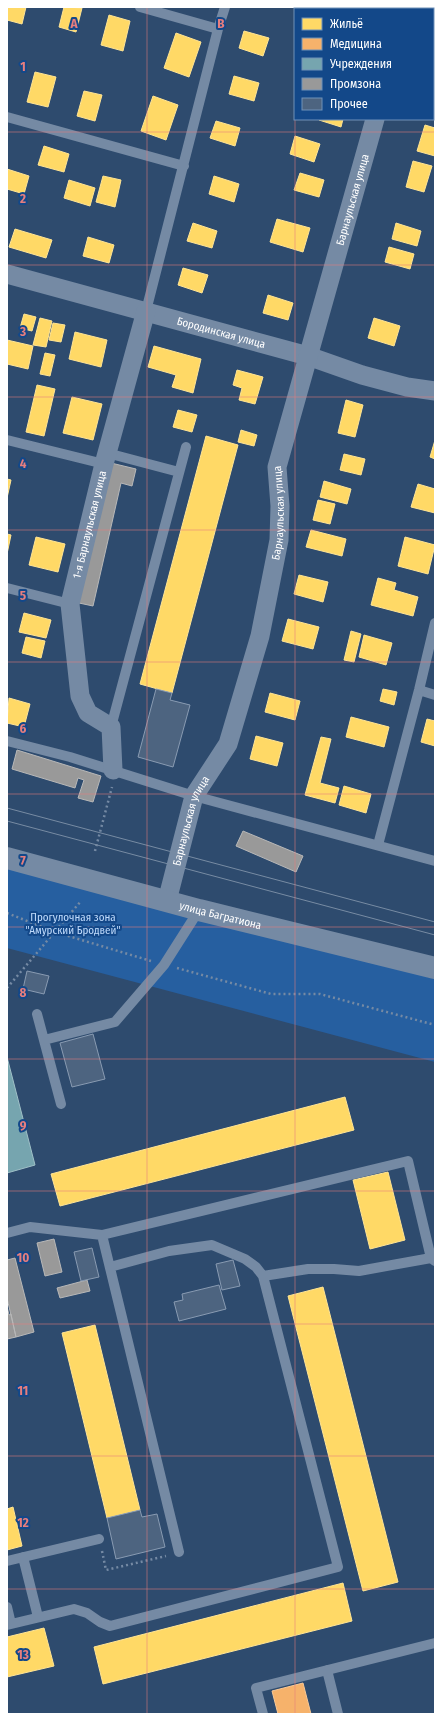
<svg xmlns="http://www.w3.org/2000/svg" width="442" height="1721" font-family="'Fira Sans Condensed',sans-serif">
<rect width="100%" height="100%" fill="#2e4b6e"/>
<path fill="#265fa0" d="M7,862L435,979V1062L7,948Z"/>
<path fill="#ffd966" stroke="#ffe494" d="M7,7H26L22,24L7,20Z
M64,7L82,8L76,32L59,27Z
M109,15L130,21L123,51L101,45Z
M244,31L269,38L263,56L239,48Z
M176,33L201,42L189,77L164,68Z
M35,72L56,77L48,107L27,102Z
M234,76L259,83L254,101L229,94Z
M84,91L102,95L95,121L77,116Z
M153,96L178,105L166,140L141,131Z
M320,119H343L341,127L319,120Z
M216,121L240,128L235,146L210,138Z
M425,125L435,128V156L417,151Z
M295,136L320,144L314,162L290,154Z
M44,146L69,154L64,172L38,165Z
M413,161L432,166L424,192L406,187Z
M7,169L29,176L24,194L7,189Z
M300,173L324,180L319,197L294,190Z
M103,176L121,180L115,207L96,202Z
M214,176L239,184L234,202L209,194Z
M69,180L95,188L90,206L64,198Z
M277,219L310,228L303,252L270,242Z
M193,223L217,231L212,248L187,241Z
M396,223L421,231L417,246L392,239Z
M15,229L52,240L46,258L9,247Z
M88,237L114,245L109,263L83,256Z
M389,247L414,254L410,269L385,262Z
M183,268L208,275L202,293L178,285Z
M268,295L293,303L288,320L263,313Z
M24,314L36,317L32,331L20,328Z
M40,318L52,321L46,347L33,345Z
M374,318L400,326L394,346L368,338Z
M53,323L65,325L61,342L49,340Z
M75,332L107,340L101,367L69,359Z
M7,340L33,346L28,369L7,364Z
M154,346L201,359L193,393L172,387L176,375L148,367Z
M45,353L55,355L50,376L40,374Z
M237,370L263,377L255,404L239,400L242,388L233,385Z
M37,385L55,389L44,436L26,432Z
M72,397L102,404L93,440L63,433Z
M346,400L363,405L355,437L338,433Z
M178,410L197,415L192,432L173,427Z
M241,430L257,435L254,446L238,442Z
M206,436L238,445L172,693L140,684Z
M435,440V459L430,457Z
M344,454L365,459L361,475L340,470Z
M7,479L11,480L7,498Z
M324,481L351,489L347,504L320,497Z
M418,484L435,489V513L411,507Z
M318,500L335,504L330,524L313,520Z
M311,530L346,539L342,556L306,547Z
M7,534L11,535L7,554Z
M36,537L65,544L58,572L29,565Z
M405,537L435,545L428,574L398,566Z
M299,575L328,582L323,602L294,594Z
M378,578L396,583L394,590L418,597L413,616L371,605Z
M24,613L51,620L46,638L19,632Z
M288,619L319,627L313,649L282,641Z
M351,631L361,634L354,662L344,660Z
M364,635L392,643L386,665L359,657Z
M26,637L45,641L41,658L22,653Z
M383,689L397,692L394,705L380,701Z
M270,693L300,701L295,720L265,712Z
M9,698L30,704L24,727L7,723Z
M351,717L389,727L384,747L346,737Z
M427,719L435,721V746L421,742Z
M256,736L283,743L277,766L250,759Z
M321,737L331,739L320,783L339,788L335,803L305,795Z
M344,786L371,794L366,813L339,805Z
M345,1097L354,1130L60,1206L51,1174Z
M388,1172L405,1240L370,1249L353,1180Z
M323,1287L398,1582L363,1591L288,1296Z
M95,1325L140,1510L107,1518L62,1333Z
M13,1507L22,1546L7,1550V1509Z
M343,1583L352,1621L103,1684L94,1647Z
M44,1628L54,1666L7,1677V1637Z"/>
<path fill="#f6b26b" stroke="#f9c997" d="M303,1683L311,1714H278L272,1691Z"/>
<path fill="#76a5af" stroke="#9fc0c7" d="M7,1057L35,1165L7,1173Z"/>
<path fill="#999" stroke="#b8b8b8" d="M111,463L136,469L132,486L121,483L93,606L79,603Z
M17,750L101,776L93,802L78,798L84,780L78,778L75,788L12,769Z
M243,831L303,856L296,872L236,846Z
M54,1239L62,1272L45,1276L37,1243Z
M15,1258L34,1332L16,1337L7,1298V1260Z
M87,1280L90,1291L60,1298L57,1288Z
M7,1306L9,1315L11,1314L16,1337L7,1339Z"/>
<path fill="#4d6480" stroke="#899bb2" d="M156,689L172,693L170,700L190,705L173,767L138,757Z
M27,971L49,976L44,994L23,989Z
M93,1034L105,1079L72,1087L60,1043Z
M92,1248L99,1277L81,1281L74,1252Z
M233,1260L240,1286L222,1290L216,1264Z
M219,1285L226,1309L179,1321L174,1302L183,1300L182,1294Z
M140,1510L142,1517L157,1514L165,1547L116,1559L107,1518Z"/>
<g fill="none" stroke-linecap="round" stroke-linejoin="round">
<path stroke="#758aa4" stroke-width="2.5" stroke-dasharray="2 3" stroke-linecap="butt" d="M95,851L112,787
M7,913L55,932L151,961
M177,968L271,994H320L435,1025
M7,988L81,901
M102,1551L106,1570L166,1556"/>
<path stroke="#758aa4" stroke-width="10" d="M140,7L218,29
M7,117L184,166
M146,311L218,29L225,7
M7,440L104,464
M107,453L179,472
M7,588L70,604
M419,690L435,695
M111,727L186,447
M7,741L70,757L194,796L435,861
M378,845L419,690L435,623
M37,1014L61,1104
M44,1040L115,1022L164,965L199,910
M7,1233L30,1227L102,1235
M263,1276L308,1269H334L359,1271L431,1258
M179,1552L102,1235L408,1161L431,1258L435,1261
M23,1557L38,1617
M7,1561L99,1539
M7,1607L11,1624
M7,1625L74,1609L87,1613L100,1622L110,1626L338,1567L263,1276L256,1267L245,1259L212,1245L169,1251L110,1267
M327,1670L338,1714
M263,1714L256,1688L435,1643"/>
<g stroke="#758aa4" stroke-width="19">
<path d="M406,9L407,7"/>
<path id="s1" d="M7,274L308,356L362,375L407,387L435,391"/>
<path id="s2" d="M113,770L111,727L88,713L80,696L70,604L104,464L146,311"/>
<path id="s3" d="M167,901L194,796L228,744L260,636L279,540L280,506L277,467L375,119"/>
</g>
<path stroke="#758aa4" stroke-width="22" id="s4" d="M7,858L199,910L435,968"/>
<path stroke="#778ba3" stroke-width="1" d="M7,808L435,922
M7,821L435,935"/>
</g>
<path fill="none" stroke="#e67e7e" stroke-width="1" stroke-opacity="0.55" d="M147,7V1714M295,7V1714M7,132H435M7,265H435M7,397H435M7,530H435M7,662H435M7,794H435M7,927H435M7,1059H435M7,1191H435M7,1324H435M7,1456H435M7,1589H435"/>
<g text-anchor="middle" dominant-baseline="central" stroke-width="4" stroke-linejoin="round" paint-order="stroke">
<g font-size="11" fill="#fff" stroke="#134889">
<text stroke="none"><textPath href="#s3" startOffset="732">Барнаульская улица</textPath></text>
<text stroke="none"><textPath href="#s1" startOffset="222">Бородинская улица</textPath></text>
<text stroke="none"><textPath href="#s3" startOffset="408">Барнаульская улица</textPath></text>
<text stroke="none"><textPath href="#s2" startOffset="263">1-я Барнаульская улица</textPath></text>
<text stroke="none"><textPath href="#s3" startOffset="84">Барнаульская улица</textPath></text>
<text stroke="none"><textPath href="#s4" startOffset="221">улица Багратиона</textPath></text>
</g>
<g font-size="11" fill="#c0dbfc" stroke="#134889">
<text x="73" y="917">Прогулочная зона<tspan x="73" dy="13">"Амурский Бродвей"</tspan></text>
</g>
</g>
<g font-size="13" text-anchor="middle" font-weight="bold" fill="#e67e7e" stroke="#134889" stroke-width="4" stroke-linejoin="round" paint-order="stroke">
<text x="74" y="28">A</text>
<text x="221" y="28">B</text>
<text x="23" y="71">1</text>
<text x="23" y="203">2</text>
<text x="23" y="336">3</text>
<text x="23" y="468">4</text>
<text x="23" y="600">5</text>
<text x="23" y="733">6</text>
<text x="23" y="865">7</text>
<text x="23" y="997">8</text>
<text x="23" y="1130">9</text>
<text x="23" y="1262">10</text>
<text x="23" y="1395">11</text>
<text x="23" y="1527">12</text>
<text x="23" y="1659">13</text>
</g>
<rect width="442" height="1721" fill="none" stroke="#ffffff" stroke-width="16"/>
<rect x="294" y="8" width="140" height="112" fill="#134889" stroke="#7191b8"/>
<rect x="302" y="18" width="20" height="12" fill="#ffd966" stroke="#7191b8"/>
<text x="330" y="28" font-size="12" fill="#ffffff">Жильё</text>
<rect x="302" y="38" width="20" height="12" fill="#f6b26b" stroke="#7191b8"/>
<text x="330" y="48" font-size="12" fill="#ffffff">Медицина</text>
<rect x="302" y="58" width="20" height="12" fill="#76a5af" stroke="#7191b8"/>
<text x="330" y="68" font-size="12" fill="#ffffff">Учреждения</text>
<rect x="302" y="78" width="20" height="12" fill="#999999" stroke="#7191b8"/>
<text x="330" y="88" font-size="12" fill="#ffffff">Промзона</text>
<rect x="302" y="98" width="20" height="12" fill="#4d6480" stroke="#7191b8"/>
<text x="330" y="108" font-size="12" fill="#ffffff">Прочее</text>
</svg>
